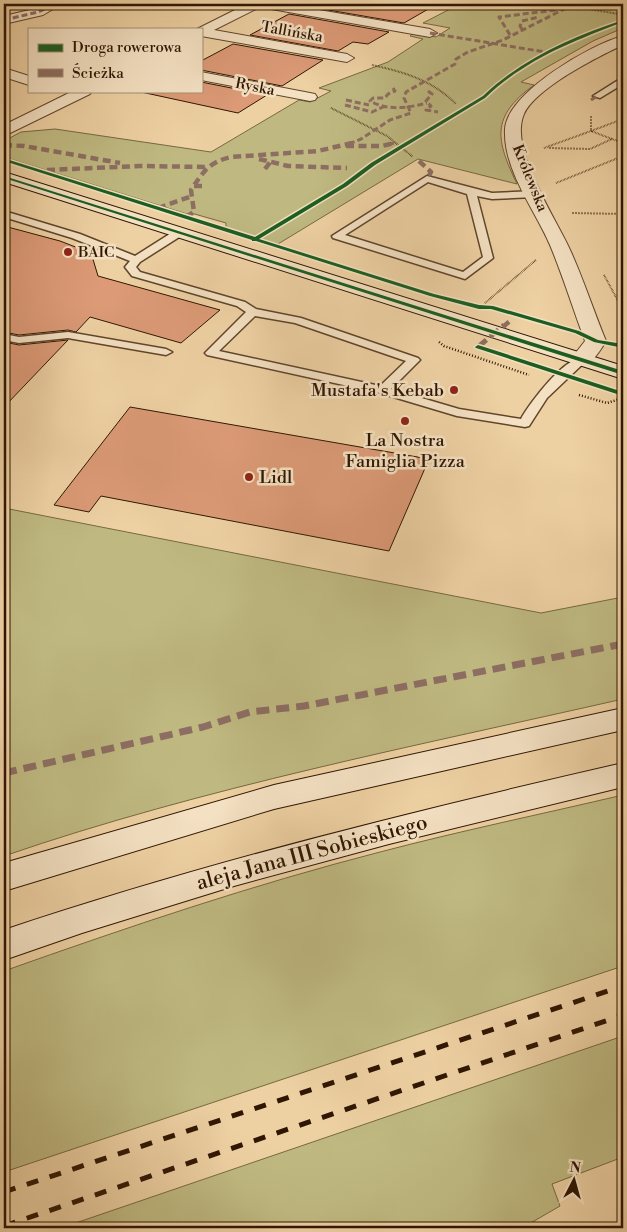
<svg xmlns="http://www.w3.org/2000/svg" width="627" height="1232" font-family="'Libre Bodoni',serif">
<rect width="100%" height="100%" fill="#eed1a3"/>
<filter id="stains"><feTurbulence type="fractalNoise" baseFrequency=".004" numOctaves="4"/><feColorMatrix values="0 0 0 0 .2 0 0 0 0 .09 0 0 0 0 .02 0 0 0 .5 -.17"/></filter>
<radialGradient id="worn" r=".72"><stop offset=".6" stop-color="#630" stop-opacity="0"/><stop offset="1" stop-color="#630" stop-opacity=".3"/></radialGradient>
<path fill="#bfb981" stroke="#776842" d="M455,4H623V28L593,41L521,82L534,85C490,117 496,140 517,184L418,159L278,244L226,228V223L191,213L187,214L4,157V141L21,132L55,129L211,152L299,100L310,102L331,91L319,88L388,62L423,39L410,36L413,33L436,37L450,28L423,23L452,8Z
M4,508L541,613L623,597V699C416,746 205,787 4,856Z
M623,795V966L4,1172V971C128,927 252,885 380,852C460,831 542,814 623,795Z
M623,1036V1157L552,1184L560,1206L522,1228H61Z"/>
<path fill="#dc9a77" stroke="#2f1603" d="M309,4H437L404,23L305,6Z
M289,14L389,32L368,44L353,42L338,51L250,35Z
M233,44L323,60L282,86L201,70V61Z
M201,82L267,95L238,113L141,92L201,91Z
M4,226L60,241L86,251L92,256L98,276L220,310L181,343L90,317L76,332L68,330L19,335L4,332Z
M68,340L4,407V342L19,345Z
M130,407L429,459L389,551L101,496L89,512L54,505Z"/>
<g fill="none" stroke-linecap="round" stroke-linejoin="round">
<g stroke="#5f452b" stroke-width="3">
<path id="lane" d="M620,79H623V84L600,98L593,96Z
M427,176L492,193L534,191L539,194L534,197L492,199L477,196L493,258L465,279L333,238L332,236ZM428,182L467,194L483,257L463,272L345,235Z
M4,211L80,234L135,256L176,230H184V234L140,262L136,267L140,272L245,302L256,309L301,318L418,358L420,360L391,389L459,409L521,419C529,404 567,353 585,358L587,360L547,398L529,426L525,427L457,416L380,393L207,355L205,353L246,312L237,306L132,276L125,267L130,261L72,238L4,217ZM255,316L295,323L406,361L380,386L219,351Z
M68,332L166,349L172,352L166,355L68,338L19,343L4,340V334L19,337Z"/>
</g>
<g stroke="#5f452b" stroke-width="2">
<path id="street" d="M46,4H58V6L43,15L4,24V16L34,9Z
M247,4H284L430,29L437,33L430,37L260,7L214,30L347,54L354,58L347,62L201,36V29H197Z
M623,36V45C597,57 536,88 524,114C508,150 557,219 571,252C584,281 594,312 606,341C598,354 590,369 573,365L570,360L585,341C573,309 563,276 550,245C534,208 503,170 505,129C507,93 591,44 623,36Z
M4,68L29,76V85L4,77Z
M201,72L310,93L315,94L317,97L315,100L310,101L201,80Z
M73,91H92L90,94L4,136V125Z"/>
</g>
<g stroke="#2f1603" stroke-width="2">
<path id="secondary" d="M4,172L623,366V379L4,182Z
M623,708V730L274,809L4,891V863L274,785Z
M623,763V787L389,844L234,886L82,933L4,960V930C207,862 414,811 623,763Z"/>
</g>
<path stroke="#2f1603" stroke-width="2" stroke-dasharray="0.5 1" stroke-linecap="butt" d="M557,4L619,14
M372,65C404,72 432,80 456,104
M331,108L387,136L413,157
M612,139L623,143
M544,148L591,131V115
M549,148L590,149L612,139L591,131L623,119
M556,183L623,156
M572,213L623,214
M604,275L623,310
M485,303L536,260"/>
<path stroke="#2f1603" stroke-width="2.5" stroke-dasharray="1 2" stroke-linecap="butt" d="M439,342L444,346L529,375
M579,395L607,403L623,398"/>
<use href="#lane" fill="#f4e1c3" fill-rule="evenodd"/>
<use href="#street" fill="#f4e1c3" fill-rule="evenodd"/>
<use href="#secondary" fill="#f4e1c3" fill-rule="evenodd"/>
<path stroke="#2f1603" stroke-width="5" stroke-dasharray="12 12" stroke-linecap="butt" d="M4,1192L623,986
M4,1226L623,1015"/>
<path stroke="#8d6e63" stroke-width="3" stroke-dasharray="6 3" stroke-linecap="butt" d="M4,8L19,4
M4,20L38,12L52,6V4
M522,29L520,26L522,21L539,17
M430,33L545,52
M510,35L499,17L556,10
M393,88L395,91L388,94L385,98H373L370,101C388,111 408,108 427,103
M428,91L432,94L426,101L431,106L426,110L438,112
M346,100L369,105
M591,100L597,96
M345,105L372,112L385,106
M349,144L361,139L390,120L411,113L404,98L406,92L455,64L456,59L468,52L503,40L574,4
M390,144L394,143"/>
<path stroke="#8d6e63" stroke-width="4.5" stroke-dasharray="8 4.5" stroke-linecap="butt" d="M4,145L24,146L120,163
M346,146H382L394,143
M259,159L288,166L347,168
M419,161L431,172L427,179
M265,169L271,161
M47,170L140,166L207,167
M194,186H204
M158,208L192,196
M186,217L194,212L191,190C203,172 209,162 231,157L318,151L352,143
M503,327L511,320"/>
<path stroke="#8d6e63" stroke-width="5" stroke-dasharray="11 5" stroke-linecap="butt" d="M478,347L504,325"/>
<path stroke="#8d6e63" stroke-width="7" stroke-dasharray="13 7" stroke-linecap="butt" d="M4,773L203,727L250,712L304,706L623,644"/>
<g stroke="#f4e1c3" stroke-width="3">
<path id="cycleway" d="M623,20V22C571,42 526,59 485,98L375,165L347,186L259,239L434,294L479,305L493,306L579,331L598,340L623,344V348L594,342L575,333L491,309H479L430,296L256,241H252V240L4,161V159H6L255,237L343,184L371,163L483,96C522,59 572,37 623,20Z
M4,176L623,371V375L4,178Z
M478,345L623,392V396L476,348L475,347Z"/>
</g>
<use href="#cycleway" fill="#1b5e20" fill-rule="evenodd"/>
</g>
<g fill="#8f2418" stroke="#f4e1c3" stroke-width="2">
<circle cx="68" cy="252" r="5"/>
<circle cx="454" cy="390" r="5"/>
<circle cx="405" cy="421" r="5"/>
<circle cx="249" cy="477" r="5"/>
</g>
<g text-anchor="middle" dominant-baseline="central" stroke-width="5" stroke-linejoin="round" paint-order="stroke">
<g font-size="15" fill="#2f1603" stroke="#f4e1c3">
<text transform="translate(292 32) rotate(10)">Tallińska</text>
<text transform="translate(255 87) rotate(11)">Ryska</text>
<text transform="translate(530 178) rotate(68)">Królewska</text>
</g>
<g font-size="15" fill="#2f1603" stroke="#f4e1c3" text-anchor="start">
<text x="78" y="252">BAIC</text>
</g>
<g font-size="18" fill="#2f1603" stroke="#f4e1c3" text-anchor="end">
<text x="444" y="390">Mustafa's Kebab</text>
<text x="405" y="440" text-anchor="middle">La Nostra<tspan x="405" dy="21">Famiglia Pizza</tspan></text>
<text x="259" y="477" text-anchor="start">Lidl</text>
</g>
<g font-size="21" fill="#2f1603" stroke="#f4e1c3">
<text transform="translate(312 853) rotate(-15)">aleja Jana III Sobieskiego</text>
</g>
</g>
<rect width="627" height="1232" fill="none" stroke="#eed1a3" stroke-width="20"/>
<rect x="5" y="5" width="617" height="1222" fill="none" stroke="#2f1603" stroke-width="2.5"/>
<rect x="10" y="10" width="607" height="1212" fill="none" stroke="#2f1603"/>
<rect x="28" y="28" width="175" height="65" fill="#f4e1c3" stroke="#a59076"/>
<rect x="38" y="44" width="25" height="8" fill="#1b5e20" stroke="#a59076"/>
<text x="72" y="52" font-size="15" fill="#2f1603">Droga rowerowa</text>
<rect x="38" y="69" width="25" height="8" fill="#8d6e63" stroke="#a59076"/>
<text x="72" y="78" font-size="15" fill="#2f1603">Ścieżka</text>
<g transform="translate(574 1180) rotate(6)" stroke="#f4e1c3" stroke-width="4" paint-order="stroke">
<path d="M0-4L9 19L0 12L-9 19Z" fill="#2f1603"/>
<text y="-8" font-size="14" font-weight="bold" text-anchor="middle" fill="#2f1603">N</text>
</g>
<rect width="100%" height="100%" filter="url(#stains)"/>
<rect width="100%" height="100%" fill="url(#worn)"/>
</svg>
